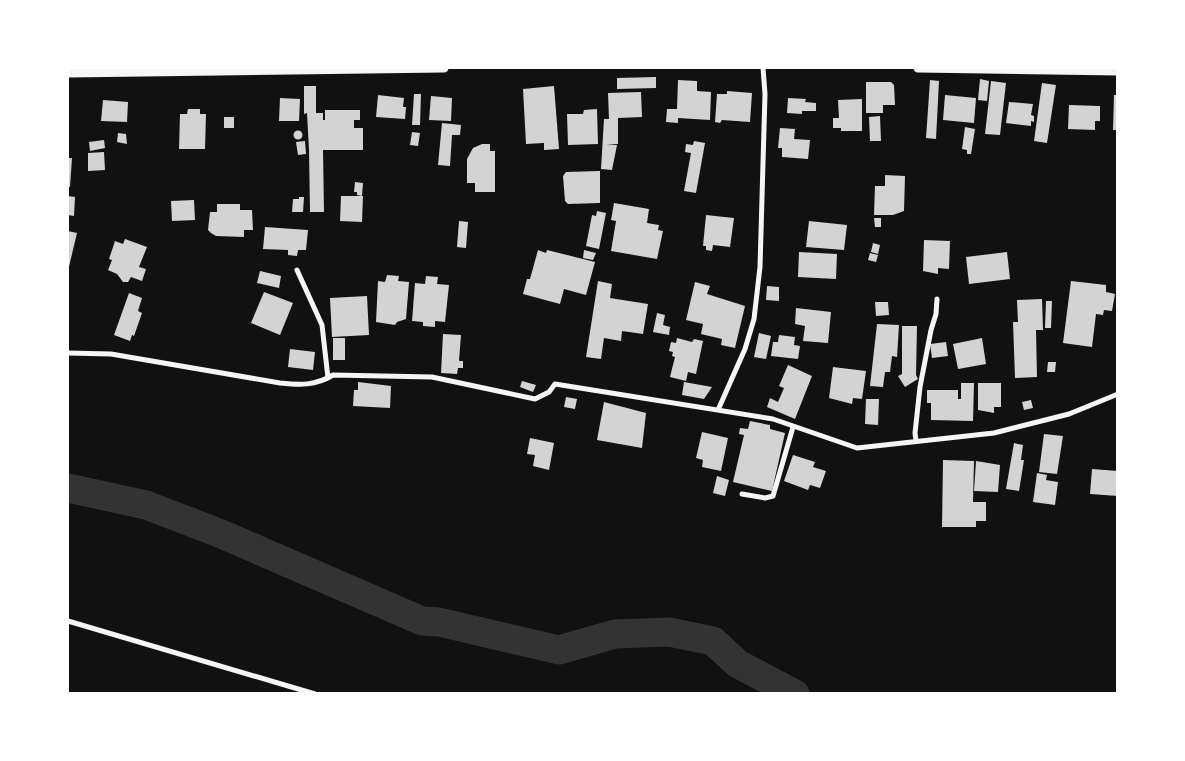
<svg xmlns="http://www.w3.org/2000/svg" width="1185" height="761" font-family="'Golos Text',sans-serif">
<rect width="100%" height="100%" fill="#111"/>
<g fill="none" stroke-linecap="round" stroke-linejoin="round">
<path stroke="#333" stroke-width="29" d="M68,488L146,505L219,533L422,621L439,622L559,650L615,634L669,632L713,641L738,664L795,694"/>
</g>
<path fill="#d3d3d3" d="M656,77V88L617,89V78Z
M980,79L989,81L987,101L978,100Z
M678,80L697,81V91L711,92L710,120L678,118V123L666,122L667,109H677Z
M930,80L939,81L936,139L926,138Z
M991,81L1006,83L1000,135L985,134Z
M866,82H891L894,85L895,105H883V113H866Z
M1042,83L1056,85L1047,143L1034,141Z
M304,86H316V113H323V120H325V110H360V120H354V128H363V150H323L324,212H310L309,150L307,113L304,114Z
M554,86L559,149L544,150V143L526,144L523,89Z
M727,91L752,93L750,122L722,120L720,123L715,122L717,94H727Z
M641,92L642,117L618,118V144H606L617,145L612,170L601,169L604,119H609L608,93Z
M414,94H421L420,125H412Z
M378,95L404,98L403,107H406L405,119L376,117Z
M945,95L976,98L974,123L943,120Z
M1114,95H1118V130H1113Z
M431,96L452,98L451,121L429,120Z
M280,98L300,99L299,121H279Z
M788,98L806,99L805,102L816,103V111H802V114L787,113Z
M862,99V131H841V128H833V118H839L838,100Z
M103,100L128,102L127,122L101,121Z
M1009,102L1033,104L1031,115L1034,116V122L1031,121V126L1006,123Z
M1069,105L1100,106V121H1095V130L1068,129Z
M188,109H200V114H206L205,149H179L180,114H187Z
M597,109L598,144L568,145L567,114H583L584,110Z
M880,116L881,141H870L869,117Z
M224,117H234V128H224Z
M442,123L461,125L460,135H452L450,166L438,165Z
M965,127L975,129L971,154H967V150L962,149Z
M780,128L795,129L794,139L810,140L808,159L782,157V148H778Z
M293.5 135a4.5 4.5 0 1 1 9 0a4.5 4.5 0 1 1-9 0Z
M412,132L420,133L418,146L410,145Z
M118,133L126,134L127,144L117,142Z
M104,140L105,148L90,151L89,142Z
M305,141L306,154L298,155L296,142Z
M694,141L705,143L696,193L684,191L691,153L685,152L686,144L693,145Z
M482,144H490V151H495V192H475V183H467V159L473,148Z
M104,152L105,170L88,171V153Z
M68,158H72L70,187H68Z
M600,171V203L568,204L565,201L563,176L566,172Z
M885,175L905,176L904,211L893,215H874L875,186H885Z
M355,182L363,183L362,196L357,195V192H354Z
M68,196L75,197L74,216L68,215Z
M341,196H363L362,222L340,221Z
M299,197H304L303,212H292L293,199H299Z
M194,200L195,220L172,221L171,201Z
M614,203L649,209L647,223L659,225L658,230L663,231L657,259L611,251L616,221L611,220Z
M217,204H240V210H252L253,230H244V237L216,236L211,233L208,230L210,212H217Z
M597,211L606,213L599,249L586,246L592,215L596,216Z
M706,215L734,218L730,247L713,245L712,251L706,250V246H703Z
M874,218H881V227H875Z
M459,221L468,222L466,248L457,247Z
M809,221L847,225L844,250L806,247Z
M265,227L308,230L306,250H298L297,256L288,255V250L263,249Z
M68,231L77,233L68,271Z
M125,239L147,247L139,267L146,269L142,281L131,277L128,282H123L117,274L108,270L112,260L109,259L115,241L123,244Z
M924,240L950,241L949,269L938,268V274L923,271Z
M873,243L880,245L878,254L871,252Z
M538,250L546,253L547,250L595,262L586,295L564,289L560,304L523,294L527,279H530Z
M584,250L596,253L593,260L583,258Z
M799,252L837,254L836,279L798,277Z
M1007,252L1010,279L969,284L966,257Z
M870,253L878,255L876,262L868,260Z
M260,271L281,276L279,288L257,283Z
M387,275L399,276L398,281L409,282L406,319L397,322L395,325L376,322L378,281L385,282Z
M426,276L438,277L437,284L449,285L445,322L435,321V327L423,326V322L412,321L415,283L425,284Z
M598,281L612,284L610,298L648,304L643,334L622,331L621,341L604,338L601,359L586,357Z
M1071,281L1106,285V292L1115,294L1112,311L1104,310L1103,315L1096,314L1092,347L1063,343Z
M695,282L710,286L707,294L745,306L735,348L721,345L722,339L701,334L703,324L686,320Z
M767,286L779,287V301L766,300Z
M264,292L293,303L280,335L251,323Z
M129,293L142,298L138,311L142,313L134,336L132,335L130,341L114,335Z
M367,296L369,335L332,337L330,298Z
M1042,299L1043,330H1036L1037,377L1015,378L1013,322H1018L1017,300Z
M1046,301H1052L1051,328H1045Z
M875,302H888L889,315L876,316Z
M796,308L831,312L828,343L803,341L805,326L795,324Z
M657,313L665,315L663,325L670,327L669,335L653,332Z
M877,324L899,325L897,357L892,356L890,372H885L883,387L870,386Z
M902,326H917L916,375L918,379L905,387L898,376L902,374Z
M759,333L771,336L766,359L754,357Z
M443,334L461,335L459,361H463V368H458L457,374L441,373Z
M779,335L795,337L794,345L800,346L798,359L771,356L773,342H778Z
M333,338H345V360H333Z
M677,338L692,342L694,339L703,341L696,374L688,372L686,381L670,377L675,357L672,356L673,352L669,351L671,342L676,343Z
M982,338L986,364L958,369L953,344Z
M946,342L948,356L932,358L930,344Z
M290,349L315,352L313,370L288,367Z
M1048,362H1056L1055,372H1047Z
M788,365L812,376L795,419L767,407L770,398L778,402L784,388L779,386Z
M833,367L866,371L862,399L853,398L852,404L829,398Z
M522,381L536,385L533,392L520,387Z
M358,382L391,386L390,408L353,406L354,390H358Z
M684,382L712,387L704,399L682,395Z
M961,383H974L973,421L931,420V403H927V390H958V399H961Z
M978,383H1001V407H994V413L978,410Z
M566,397L577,399L575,409L564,407Z
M866,399H879L878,425L865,424Z
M1031,400L1033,408L1024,410L1022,402Z
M604,402L646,413L642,448L597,440Z
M750,421L770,425V429L785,433L772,491L733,482L744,435L739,434L740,428L748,429Z
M702,432L728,438L721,471L702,467L703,460L696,458Z
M1044,434L1063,436L1057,474L1039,472Z
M530,438L554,443L549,470L533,466L535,455L527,454Z
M1014,443L1023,445L1021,460H1024L1019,491L1006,489Z
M793,455L815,462L813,467L826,471L820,488L810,485L808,490L784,481Z
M943,460L974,461L973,502H986V521H976V527H942Z
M976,461L1000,465L998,492L974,491Z
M1092,469L1118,471V496L1090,494Z
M1037,473L1047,475L1046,480L1058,482L1055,505L1033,502Z
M717,476L729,480L725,496L713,493Z"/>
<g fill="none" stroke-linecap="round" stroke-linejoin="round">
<path stroke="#f5f5f5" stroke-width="5" d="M297,270L322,325L328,378
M68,353L111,354L280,383C300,385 315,386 333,375L432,377L535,399L549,392L555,384L773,419L857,448L994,433L1069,414L1118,394
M718,410L745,349L754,319L760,267L765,94L763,68
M916,441L915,433L920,387L931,330L936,314L937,299
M742,494L765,498L773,496L793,427
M68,621L315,694"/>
<path stroke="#f5f5f5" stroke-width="9" d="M918,68L1118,71
M68,73L444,68"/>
</g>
<rect width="1185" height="761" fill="none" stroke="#ffffff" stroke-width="138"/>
</svg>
